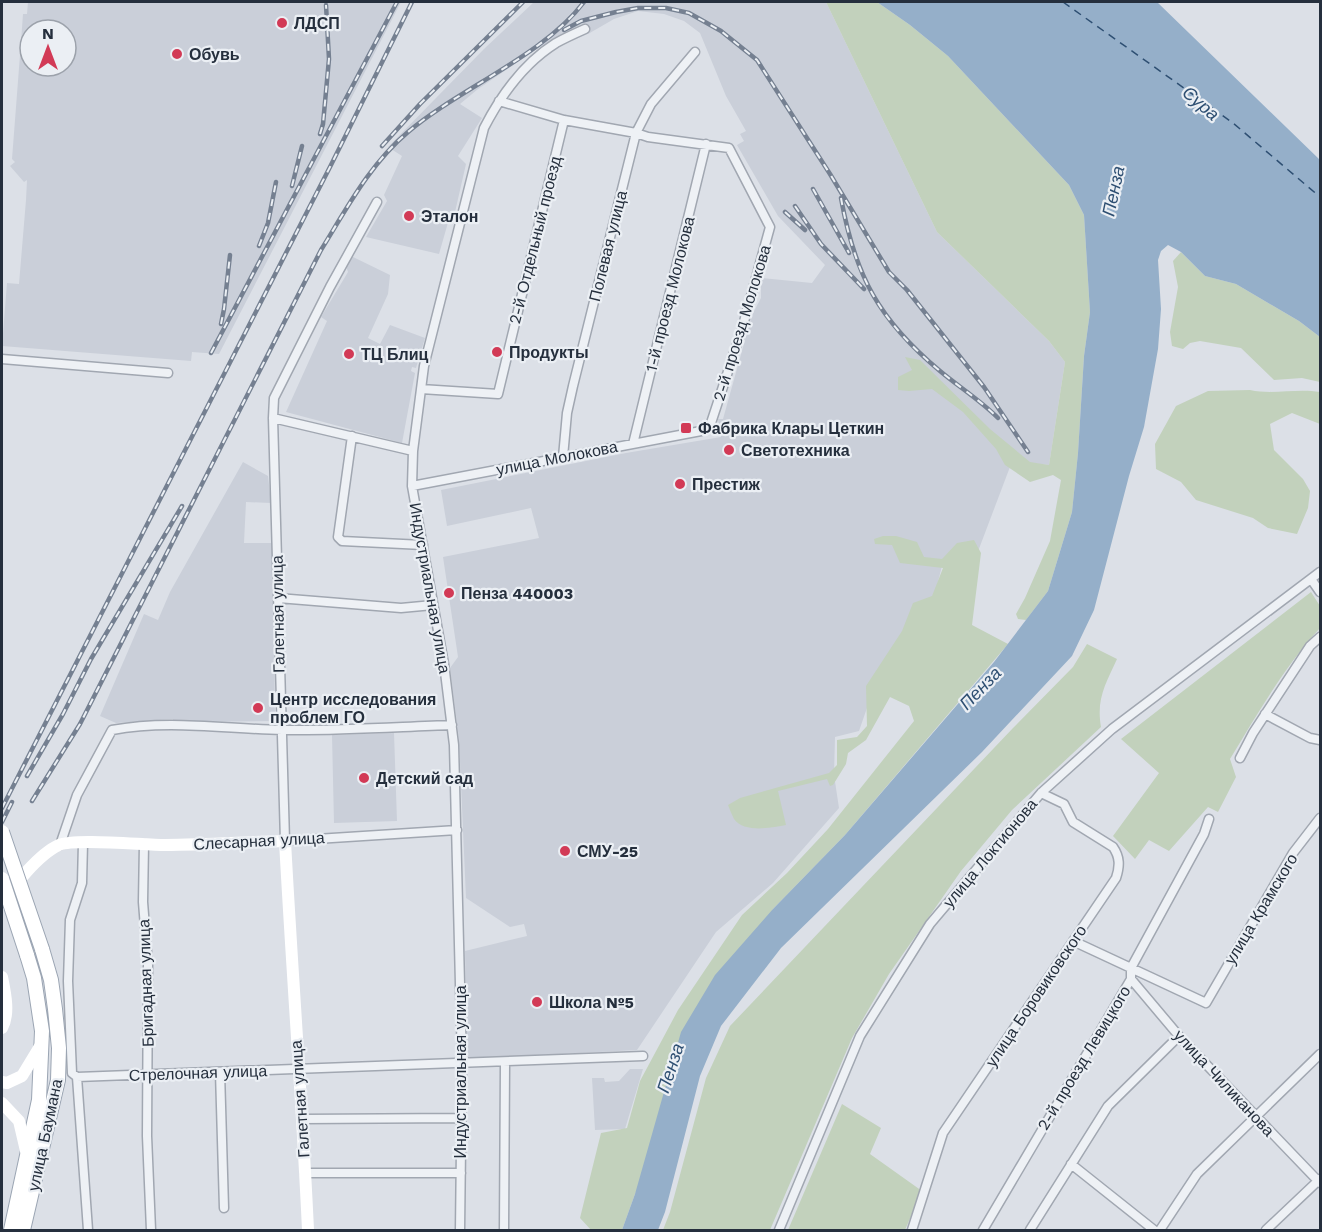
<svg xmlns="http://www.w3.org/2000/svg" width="1322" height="1232" font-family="'Work Sans',sans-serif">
<rect width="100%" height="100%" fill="#dce0e7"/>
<path fill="#cacfd9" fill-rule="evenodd" d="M28,2H401L219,354L192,352L191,361L2,346L7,283L19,284L26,200L27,180L24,182L10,166L15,162L12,159L21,42L23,14H27ZM30,30H66V66H30Z
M534,2H826L937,232L1049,341L1065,362L1049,465L1030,463L1016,451L974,562L942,566L934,597L876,682L859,731L835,737L834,775L839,808L773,883L716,932L637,1050L467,1059L465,951L527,936L524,924L510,927L466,898L459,739L450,668L458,657L443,557L539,538L531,508L447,526L441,490L626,453L721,437L718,419H723L752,315L761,298V278L812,283L825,265L778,216L737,145L744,141L740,134L746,131L726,96L700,33L684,21L664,14L638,11L614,19L588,34L582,24L538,48L478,89L460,104L482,118L458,156L466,164L455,212H451L439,254L366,237L387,201L384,195L402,156L388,147L484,49Z
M351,256L390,275L388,294L368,338L380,344L390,325L425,338L416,368L412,367L411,371L415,373L402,443L286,412L327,321L321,317L348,272L346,266Z
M243,462L268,476L271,503L246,502L244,543H273L275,721L173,722V719L116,723L100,716L144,614L158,620L170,592Z
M394,733L397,821L334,823L332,735Z
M630,1069H643L625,1129L595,1130L592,1078H604L605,1082L619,1081Z"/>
<path fill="#c2d1bc" d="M826,2H877L910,25L948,56L1069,185L1084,215L1090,312L1084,356L1078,453L1072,512L1048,591L1026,620L1018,619L1016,614L1025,598L1050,541L1061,480L1053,475L1030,482L1005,465L996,449L963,412L932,389L909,391L898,390V377L912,370L905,357L920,360L990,429L1030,462L1049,465L1065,362L1049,341L937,232Z
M1181,252L1205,276L1236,284L1299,321L1320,337V382L1302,378L1274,380L1241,348L1200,341L1190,343L1183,349L1172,346L1170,332L1178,287L1173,261Z
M1250,390C1273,395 1297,388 1320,392V424L1292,413L1270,424L1274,450L1303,479L1310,491L1308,508L1297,534L1268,528L1253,518L1196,500L1181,482L1156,469L1155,444L1176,406L1208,391Z
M883,536H896L917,542L924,557L942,559L957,543L974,540L981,553L972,625L1008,644L845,835L773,909L635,1194L622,1230H591L580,1218L601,1133L627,1128L640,1081L662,1040L678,1010L742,915L787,873L828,829L914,721L909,706L890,697L866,740L848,753L846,764L833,785L830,786L827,779L778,791L786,825C771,828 744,833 734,819C732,815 730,810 728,805L740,798L829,773L837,765V740L857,737L867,726L866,686L902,631L913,603L932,596L943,568L900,563L892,545L875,544L874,539Z
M1311,592L1320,606V628C1285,666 1257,714 1230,759L1236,777L1218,812L1208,807L1169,851L1149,840L1135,859L1113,836L1159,773L1121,739Z
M1087,644L1117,659C1106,683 1096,699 1101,727L1012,810L961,871L889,974L852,1038L770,1230H663L670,1212L706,1078L730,1026L1013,728L1073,667Z
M842,1104L881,1128L870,1154L922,1191L905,1230H788Z"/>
<path fill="#95afc9" d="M877,2H1157L1320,160V337L1299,321L1236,284L1205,276L1181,252L1168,245L1161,251L1158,260L1161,309L1158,349L1144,427L1129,476L1094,610L1072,656L982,752L781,948L721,1026L700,1076L665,1212L658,1230H622L635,1194L681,1032L715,975L773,909L845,835L994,662L1048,591L1072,512L1078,453L1084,356L1090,312L1084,215L1069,185L948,56L910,25Z"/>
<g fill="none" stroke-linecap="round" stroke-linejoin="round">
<path stroke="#2e4f72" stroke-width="1.5" stroke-dasharray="8 6" stroke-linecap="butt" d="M1063,2L1233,123L1320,197"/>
<g stroke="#a1a7b1" stroke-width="11">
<path id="street" d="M377,202L330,287L274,398L273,418L285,841L457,830
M2,359L168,373
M421,389L498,394L564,120
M273,418L413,451
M352,436L338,537L342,541L423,545
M633,444L706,144
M563,457L567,413L573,386L636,133L651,104L695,52
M412,486L701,431L711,423L742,329L770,227L729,148L648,137L636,133L564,120L499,101
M1311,579L1320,592
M278,598L401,608L433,605
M1265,714L1310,738L1320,740
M1240,758L1253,733L1310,646L1320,637
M83,843L82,883L70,920L68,981L72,1073L77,1077L88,1230
M144,844L143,902L148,965L147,1136L151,1230
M60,845L77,795L112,730C168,719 226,729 282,730C338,731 395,727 452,725
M1073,941L1206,1003L1293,853L1320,818
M1131,979L1179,1036L1320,1183
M220,1072L224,1208
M77,1077L643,1056
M303,1119L461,1118
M1071,1164L1154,1230
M305,1173H461
M460,1230L462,1064L454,745L444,664L412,486L413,451L424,366L484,128C501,95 524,63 556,43C565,38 576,33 585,29
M504,1230L505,1063
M779,1230L860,1036L930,924L1041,793L1112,729L1320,572
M912,1230L943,1133L1116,878C1120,866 1120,857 1113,847L1073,822L1064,804L1041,793
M983,1230L1131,979V968L1204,834L1209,819
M1030,1230L1108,1106L1179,1036
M1160,1230L1197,1174L1320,1054
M1266,1230L1320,1179"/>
</g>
<g stroke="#9ba5b3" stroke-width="16">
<path id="primary" d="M11,1230L39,1100L42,1031L34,978L27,955
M23,1230L58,1080L59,1048L55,1009L51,980L42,949"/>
</g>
<use href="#street" stroke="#eef1f5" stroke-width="8"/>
<path stroke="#fff" stroke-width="12" d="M2,904C13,886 39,854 59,845C75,838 143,845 165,845C205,845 245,842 285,841C292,971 302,1100 308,1230
M2,977C5,992 10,1014 2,1028
M2,1082L7,1083L22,1076L42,1043
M2,1103L19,1121L26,1151"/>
<use href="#primary" stroke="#fff" stroke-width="14"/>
<g stroke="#758091" stroke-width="4.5">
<path id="rail" d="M564,30L581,21L616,12L638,8H666L689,13L721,31L757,60L830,174L889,272L907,290L984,387L1028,452
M320,134L323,124L329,59L326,5
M382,146L420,104L523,2
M292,186L302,146
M813,189L849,253
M841,198C855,276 879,320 940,371C959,387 980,400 998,418
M795,206L821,244L864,289
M785,212L805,230
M259,246L268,223L276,182
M221,324L224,309L230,255
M211,353L397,2
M27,776L63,714L91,659L182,506
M32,801L80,724L321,250C347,208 370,164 408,132C460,88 543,56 584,2
M2,808L331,165L412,2
M2,822L12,802"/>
</g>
<use href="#rail" stroke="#ebeff4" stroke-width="2" stroke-dasharray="7" stroke-linecap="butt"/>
<g stroke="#9ba5b3" stroke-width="16" stroke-linecap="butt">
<path id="primary-bridge" d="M2,832L42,949
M2,879L27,955"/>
</g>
<use href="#primary-bridge" stroke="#fff" stroke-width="14"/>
</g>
<g fill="#d23a56" stroke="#ebeff4" stroke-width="2">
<circle cx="282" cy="23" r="6"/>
<circle cx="177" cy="54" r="6"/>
<circle cx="409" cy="216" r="6"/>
<circle cx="497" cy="352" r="6"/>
<circle cx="349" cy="354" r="6"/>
<rect x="680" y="422" width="12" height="12" rx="3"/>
<circle cx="729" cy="450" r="6"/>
<circle cx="680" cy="484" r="6"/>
<circle cx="449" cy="593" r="6"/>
<circle cx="258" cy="708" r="6"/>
<circle cx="364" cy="778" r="6"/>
<circle cx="565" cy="851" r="6"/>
<circle cx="537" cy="1002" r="6"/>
</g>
<g text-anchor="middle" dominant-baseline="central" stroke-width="4.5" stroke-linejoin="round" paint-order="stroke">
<g font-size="16" font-weight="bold" fill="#252f3d" stroke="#ebeff4" text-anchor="start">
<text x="294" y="23">ЛДСП</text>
<text x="189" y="54">Обувь</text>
<text x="421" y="216">Эталон</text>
<text x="509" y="352">Продукты</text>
<text x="361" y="354">ТЦ Блиц</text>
<text x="698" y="428">Фабрика Клары Цеткин</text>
<text x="741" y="450">Светотехника</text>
<text x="692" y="484">Престиж</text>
<text x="461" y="593">Пенза 440003</text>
<text x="270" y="699">Центр исследования<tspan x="270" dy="18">проблем ГО</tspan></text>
<text x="376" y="778">Детский сад</text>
<text x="577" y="851">СМУ-25</text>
<text x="549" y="1002">Школа №5</text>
</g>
<g font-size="16" fill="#252f3d" stroke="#ebeff4">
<text transform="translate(535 240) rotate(-76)">2-й Отдельный проезд</text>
<text transform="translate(608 246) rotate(-76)">Полевая улица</text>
<text transform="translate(670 294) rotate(-76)">1-й проезд Молокова</text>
<text transform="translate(742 323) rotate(-73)">2-й проезд Молокова</text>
<text transform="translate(557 458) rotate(-11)">улица Молокова</text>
<text transform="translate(430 588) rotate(80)">Индустриальная улица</text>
<text transform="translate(278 614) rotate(-91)">Галетная улица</text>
<text transform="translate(259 841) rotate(-3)">Слесарная улица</text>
<text transform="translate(990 853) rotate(-50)">улица Локтионова</text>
<text transform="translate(1261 909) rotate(-59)">улица Крамского</text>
<text transform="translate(146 983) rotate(-92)">Бригадная улица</text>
<text transform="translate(1036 996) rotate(-56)">улица Боровиковского</text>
<text transform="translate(1084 1058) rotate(-59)">2-й проезд Левицкого</text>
<text transform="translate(460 1072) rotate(-90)">Индустриальная улица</text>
<text transform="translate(198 1073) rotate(-2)">Стрелочная улица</text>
<text transform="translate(1224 1083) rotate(47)">улица Чиликанова</text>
<text transform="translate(300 1099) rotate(-94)">Галетная улица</text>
<text transform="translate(45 1135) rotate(-78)">улица Баумана</text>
</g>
<g font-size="18" font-style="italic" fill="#2e4f72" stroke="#ebeff4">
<text transform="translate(1201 103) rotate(41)">Сура</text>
<text transform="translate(1113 191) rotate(-78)">Пенза</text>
<text transform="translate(980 688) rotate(-46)">Пенза</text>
<text transform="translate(670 1068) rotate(-72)">Пенза</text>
</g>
</g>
<rect width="1322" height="1232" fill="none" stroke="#252f3d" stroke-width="6"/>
<g transform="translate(48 48)"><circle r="28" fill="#ebeff4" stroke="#9ca2ab" stroke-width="1.5"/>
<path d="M0-4.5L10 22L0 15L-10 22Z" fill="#d23a56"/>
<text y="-9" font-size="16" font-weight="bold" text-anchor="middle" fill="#252f3d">N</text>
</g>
</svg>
